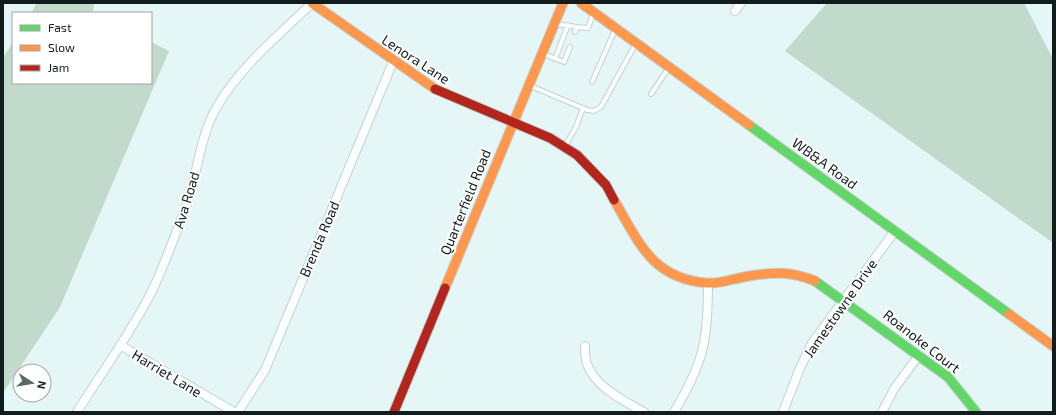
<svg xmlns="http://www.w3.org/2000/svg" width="1056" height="415" font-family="'Exo 2',sans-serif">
<rect width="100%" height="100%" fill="#e5f6f6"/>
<path fill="#c2dacc" d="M37,3H94L93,12L95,13H31Z
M827,3H1024L1053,59V243L785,51Z
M13,42V83H151V42L169,51L60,307L3,393V58Z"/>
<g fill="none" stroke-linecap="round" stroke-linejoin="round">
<g stroke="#c3d1d1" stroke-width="6">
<path id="lane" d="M556,24L577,27
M575,32L577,27L588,28L593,14
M544,54L564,62L570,47
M555,59L568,25
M592,82L615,30
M531,86L587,110L594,111L601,107L635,45
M651,94L668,69
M565,146L576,127L583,108"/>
</g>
<g stroke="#c3d1d1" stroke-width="10">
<path id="street" d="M735,11L741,3
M120,345L234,412
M585,346C585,352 585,359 587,364C595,387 624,401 644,412
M77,412C102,372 131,333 152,291C164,266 174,238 184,212C198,177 198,138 218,105C241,66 279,35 312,3
M238,412L265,370L393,62
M674,412C704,362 708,341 708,283
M783,412L800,368L812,343L895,231
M882,412L894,389L919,355"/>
</g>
<g stroke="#c3d1d1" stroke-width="11">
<path id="fast" d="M749,125L1009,314
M815,281L948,377L976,412"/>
</g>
<g stroke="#c3d1d1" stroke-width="11">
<path id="slow" d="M312,3L435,89
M581,3L749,125
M614,200C639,242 651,278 707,283C720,284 736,278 749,276C774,272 791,271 815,281
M445,288L563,3
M1009,314L1053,346"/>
</g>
<g stroke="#c3d1d1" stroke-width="11">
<path id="jam" d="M435,89L550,138L577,155L606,185L614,200
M394,412L445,288"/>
</g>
<use href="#lane" stroke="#fbfefe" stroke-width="4"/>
<use href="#street" stroke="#fbfefe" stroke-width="8"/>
<use href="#fast" stroke="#63d668" stroke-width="9"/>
<use href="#slow" stroke="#ff974d" stroke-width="9"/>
<use href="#jam" stroke="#b3261e" stroke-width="9"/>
</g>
<g text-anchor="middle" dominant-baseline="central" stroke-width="4" stroke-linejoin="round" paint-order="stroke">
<g font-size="14" fill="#111d1d" stroke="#fff">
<text transform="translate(416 59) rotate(33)">Lenora Lane</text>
<text transform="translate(825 163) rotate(36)">WB&amp;A Road</text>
<text transform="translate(186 200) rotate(-73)">Ava Road</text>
<text transform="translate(465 202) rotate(-68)">Quarterfield Road</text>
<text transform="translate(319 239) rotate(-67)">Brenda Road</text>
<text transform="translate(840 308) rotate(-55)">Jamestowne Drive</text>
<text transform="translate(922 341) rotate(38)">Roanoke Court</text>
<text transform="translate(167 373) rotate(31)">Harriet Lane</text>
</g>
</g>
<rect width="1056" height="415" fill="none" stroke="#111d1d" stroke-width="8"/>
<rect x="12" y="12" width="140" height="72" fill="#ffffff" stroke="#a0a5a5"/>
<rect x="20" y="25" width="20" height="6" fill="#63d668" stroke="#a0a5a5"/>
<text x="48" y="32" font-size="12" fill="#111d1d">Fast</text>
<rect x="20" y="45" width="20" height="6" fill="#ff974d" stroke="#a0a5a5"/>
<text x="48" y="52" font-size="12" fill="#111d1d">Slow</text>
<rect x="20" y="65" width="20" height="6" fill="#b3261e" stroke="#a0a5a5"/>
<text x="48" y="72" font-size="12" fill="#111d1d">Jam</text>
<g transform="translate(32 383) rotate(102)"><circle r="19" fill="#ffffff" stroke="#a0a5a5"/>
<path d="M0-3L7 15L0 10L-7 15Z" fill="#5b6969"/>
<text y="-6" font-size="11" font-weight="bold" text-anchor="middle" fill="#111d1d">N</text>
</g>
</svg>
